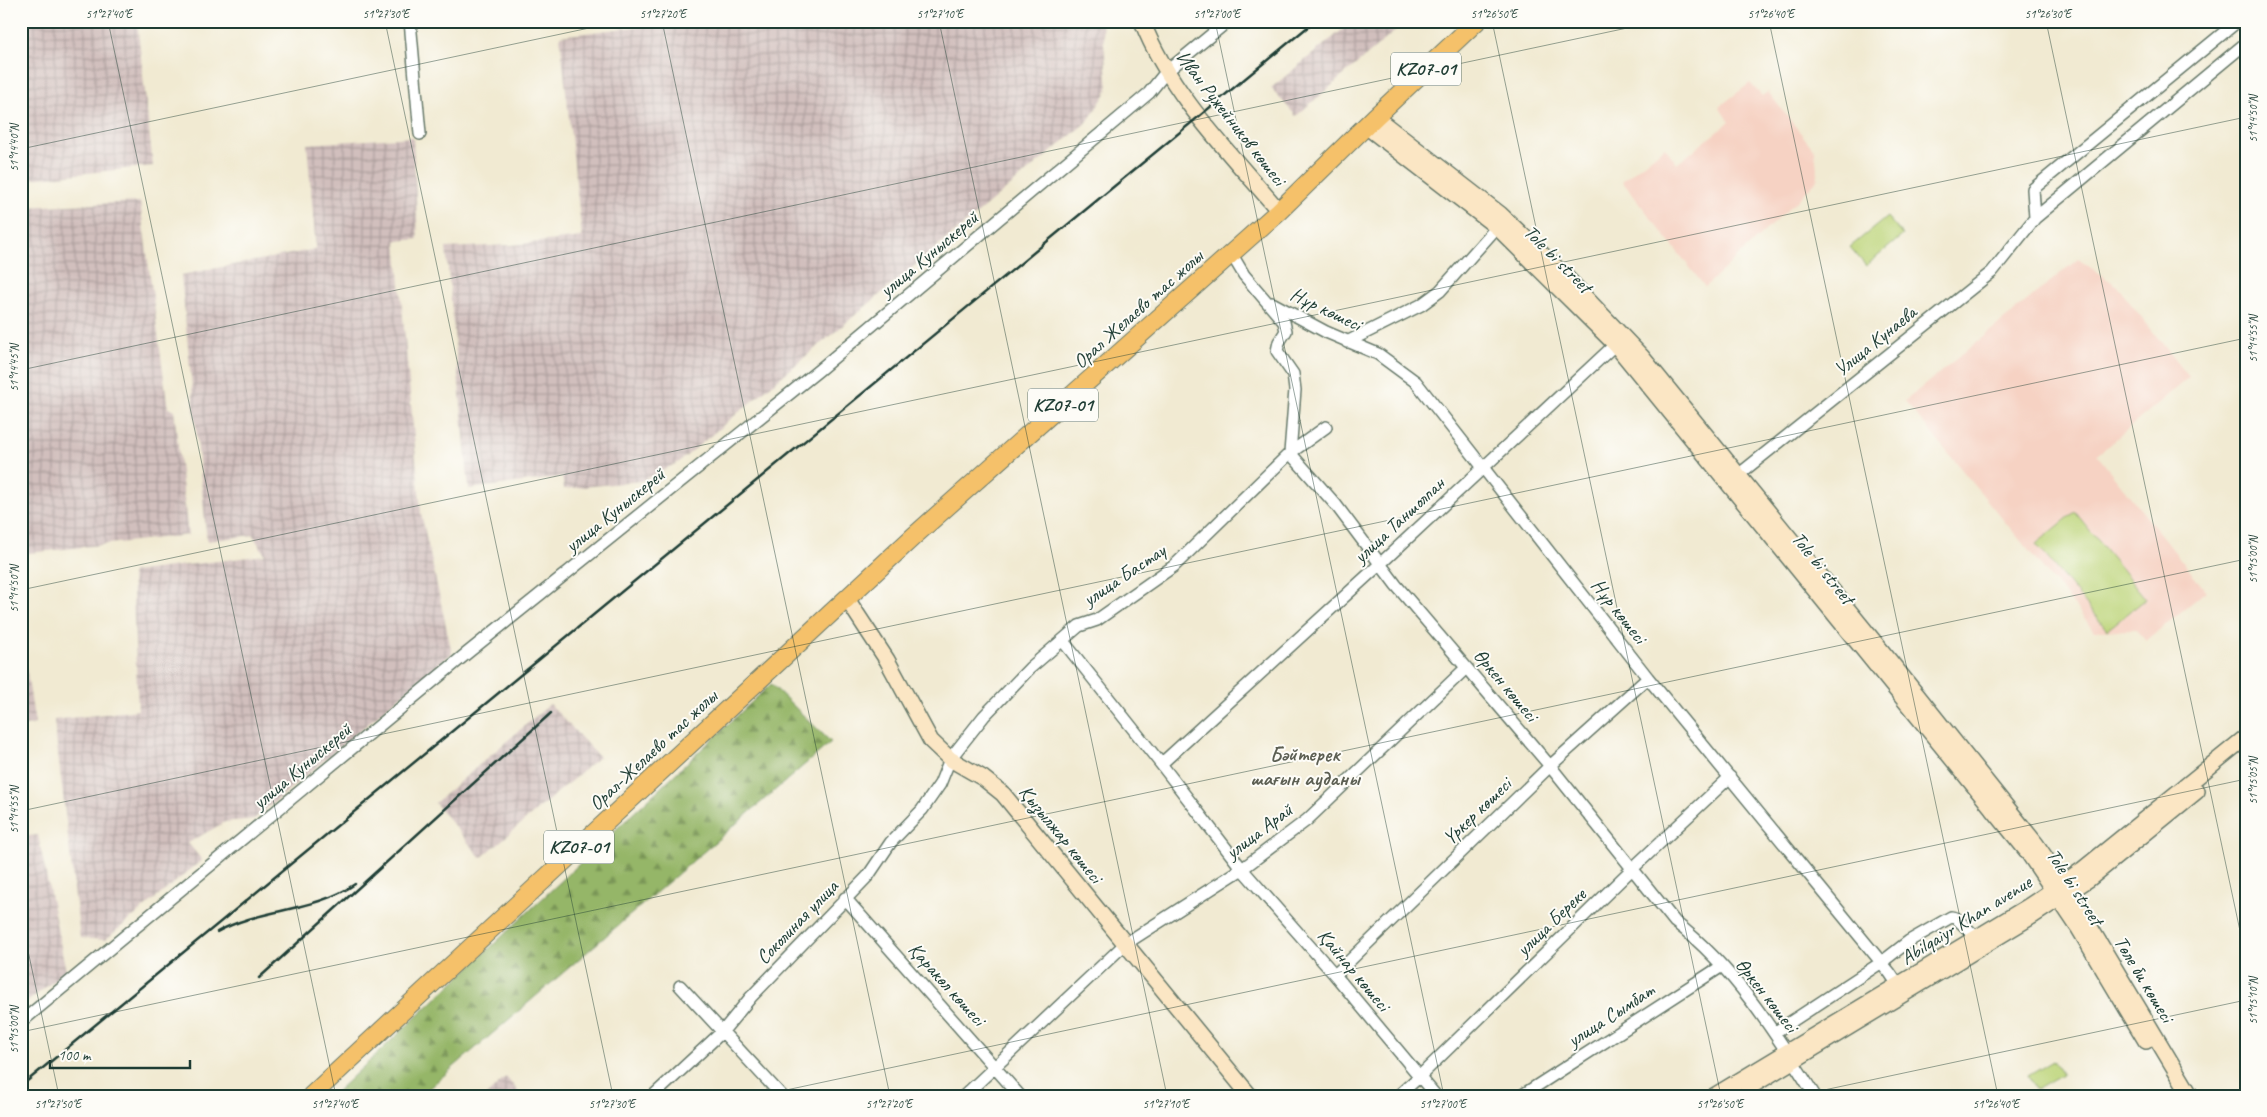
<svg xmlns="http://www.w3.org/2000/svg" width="2267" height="1117" font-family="Caveat,sans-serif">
<defs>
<pattern id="industrial-grid" width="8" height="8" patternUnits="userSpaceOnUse" patternTransform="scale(1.25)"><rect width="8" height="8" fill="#d1bfbd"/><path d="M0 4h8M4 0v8" fill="none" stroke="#a99c9a"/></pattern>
<pattern id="forest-firs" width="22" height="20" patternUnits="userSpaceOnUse" patternTransform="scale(1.25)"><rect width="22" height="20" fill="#95b668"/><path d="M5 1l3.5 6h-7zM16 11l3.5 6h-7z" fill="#799556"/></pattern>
</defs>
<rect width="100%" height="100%" fill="#fdfcf7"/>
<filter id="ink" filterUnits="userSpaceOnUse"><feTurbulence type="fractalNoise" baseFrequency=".02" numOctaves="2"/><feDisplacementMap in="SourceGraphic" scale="10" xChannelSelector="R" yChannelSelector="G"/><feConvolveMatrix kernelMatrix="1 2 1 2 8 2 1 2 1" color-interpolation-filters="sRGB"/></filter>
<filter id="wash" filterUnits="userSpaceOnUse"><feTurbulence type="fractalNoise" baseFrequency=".0096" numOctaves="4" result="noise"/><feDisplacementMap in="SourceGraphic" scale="20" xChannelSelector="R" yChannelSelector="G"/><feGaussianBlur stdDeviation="1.12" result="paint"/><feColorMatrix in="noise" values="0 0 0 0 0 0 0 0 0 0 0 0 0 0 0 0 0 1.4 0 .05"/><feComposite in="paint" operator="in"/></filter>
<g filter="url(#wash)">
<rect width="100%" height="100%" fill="#f1ead2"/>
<path fill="#f6d2c3" d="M1750,83L1762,96L1768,92L1815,151L1818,179L1797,201L1705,287L1622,181L1665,147L1677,164L1729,122L1719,107Z
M2078,259L2116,285L2189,377L2097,455L2206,591L2146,641L2136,630L2095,631L1905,401Z"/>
<path fill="url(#industrial-grid)" d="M21,21H137L153,166L21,180Z
M683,21H1102L1108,90L1088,121L679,462L641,481L564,489L562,477L469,489L446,248L512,245L582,237L560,36Z
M1353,21H1407L1296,116L1271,88Z
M413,137L418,239L396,241L421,513L452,653L254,819L225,822L188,843L202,860L105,940L80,938L54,720L138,710L132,572L265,555L253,535L207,541L181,275L316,249L307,144Z
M140,202L168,408L174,410L188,535L21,554V207Z
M21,634L35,724L21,727Z
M550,704L599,757L481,858L435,803Z
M38,835L66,971L21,1007V837Z
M506,1077L522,1096H486Z"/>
<path fill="url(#forest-firs)" stroke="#5a7a4e" d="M771,684L831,742L420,1096H332Z"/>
<path fill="#bcd478" stroke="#6e8856" d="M1887,217L1903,235L1866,266L1850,247Z
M2075,512L2146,599L2107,630L2036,544Z
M2053,1061L2062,1075L2036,1090L2028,1076Z"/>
</g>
<g filter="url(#ink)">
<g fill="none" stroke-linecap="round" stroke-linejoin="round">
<g stroke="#687a6b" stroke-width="14">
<path id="street" d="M410,21L420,134
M2035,218L2033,189L2238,21
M1231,253L1244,275L1284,322L1286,331L1279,342L1277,351L1293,374L1295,390L1290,453L1336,505L1396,585L1550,766L1675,922C1734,967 1776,1034 1815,1096
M1272,303L1326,332L1378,354L1416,382L1648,678L1890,973L1898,985L1897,991
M1347,342L1421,305L1440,291L1497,227
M1732,480L1992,272L2035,218L2246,43
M1063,641L1161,764L1242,869L1335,975L1436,1096
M1161,764L1379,565L1621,339
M845,898L1020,1096
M1335,975L1550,766L1648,678
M680,986L782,1096
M21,1022L466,654L819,370L1149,93L1166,72L1228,21
M1774,1033L1882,962L1909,941L1951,917L1956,918L1976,937
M653,1096L723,1031L751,997L868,876L891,842L922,810L940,784L950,759L984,716L1030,668L1079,626L1097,620L1174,566L1290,453L1326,427
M964,1096L1125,944L1242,869L1307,820L1466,668
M1398,1096L1419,1077L1632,869L1730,777
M1521,1096L1722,966"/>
</g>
<g stroke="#687a6b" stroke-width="18">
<path id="secondary" d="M1142,21C1170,94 1229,152 1279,211
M1375,117L1500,214L1565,276L1642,357L1889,660L2036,844L2069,892L2191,1096
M1366,126L1497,227L1615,344L2027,851L2078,927L2146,1041
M847,599L887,660L931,741L950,759L983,778L1003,794L1250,1096
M1748,1088L2034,915L2089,879L2197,791
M1714,1096L2029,906L2082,870L2246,737"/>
</g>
<g stroke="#687a6b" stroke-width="20">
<path id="primary" d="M311,1096L914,536L1279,211L1375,117L1477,21"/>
</g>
<use href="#street" stroke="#fff" stroke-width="11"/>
<use href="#secondary" stroke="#fbe6c4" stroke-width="15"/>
<use href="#primary" stroke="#f5c16b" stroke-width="18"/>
<path stroke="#1f3d34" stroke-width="2.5" d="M217,932C260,908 315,912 355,884
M259,978L551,713
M21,1086L1315,21"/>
</g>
</g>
<path fill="none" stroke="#1f3d34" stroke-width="1" stroke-opacity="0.45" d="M108,21L336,1096M385,21L613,1096M662,21L890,1096M939,21L1167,1096M1215,21L1444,1096M1492,21L1721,1096M1769,21L1998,1096M2046,21L2246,959M21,149L622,21M21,370L1660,21M21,590L2246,117M21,811L2246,338M21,918L59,1096M21,1032L2246,559M758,1096L2246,779M1796,1096L2246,1000"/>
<g text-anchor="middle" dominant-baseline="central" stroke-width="4" stroke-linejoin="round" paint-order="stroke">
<g fill="#fdfcf7" stroke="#62766e" stroke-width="1">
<rect x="1391" y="52.5" width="70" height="33" rx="4"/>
<rect x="1028" y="388.5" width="70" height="33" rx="4"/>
<rect x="544" y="830.5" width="70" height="33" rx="4"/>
</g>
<g font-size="19" font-weight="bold" fill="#1f3d34">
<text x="1426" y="69">KZ07-01</text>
<text x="1063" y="405">KZ07-01</text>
<text x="579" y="847">KZ07-01</text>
</g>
<g font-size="20" fill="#1f3d34" stroke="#fdfcf7">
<text transform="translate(1231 118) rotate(52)">Иван Ружейников көшесі</text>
<text transform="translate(929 254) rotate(-40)">улица Куныскерей</text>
<text transform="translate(1558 259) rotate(45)">Tole bi street</text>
<text transform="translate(1138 309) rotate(-42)">Орал Желаево тас жолы</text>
<text transform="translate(1326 309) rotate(26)">Нұр көшесі</text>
<text transform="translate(1875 341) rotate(-39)">Улица Кунаева</text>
<text transform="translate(615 510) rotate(-39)">улица Куныскерей</text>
<text transform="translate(1399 520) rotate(-43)">улица Таншолпан</text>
<text transform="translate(1823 568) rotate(51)">Tole bi street</text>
<text transform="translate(1124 575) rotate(-34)">улица Бастау</text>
<text transform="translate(1619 611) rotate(52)">Нұр көшесі</text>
<text transform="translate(1506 685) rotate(50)">Өркен көшесі</text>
<text transform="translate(653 750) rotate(-43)">Орал-Желаево тас жолы</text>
<text transform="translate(302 766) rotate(-40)">улица Куныскерей</text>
<text transform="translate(1477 811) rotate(-44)">Үркер көшесі</text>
<text transform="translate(1259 831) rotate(-37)">улица Арай</text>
<text transform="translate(1061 834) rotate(51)">Қызылжар көшесі</text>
<text transform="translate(2075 887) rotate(57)">Tole bi street</text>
<text transform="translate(1966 920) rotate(-32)">Abilqaiyr Khan avenue</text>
<text transform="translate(797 922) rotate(-46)">Соколиная улица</text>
<text transform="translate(1551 922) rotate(-44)">улица Береке</text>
<text transform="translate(1354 970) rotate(50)">Қайнар көшесі</text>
<text transform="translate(2144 979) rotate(59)">Төле би көшесі</text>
<text transform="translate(947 984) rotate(48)">Қаракөл көшесі</text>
<text transform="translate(1767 995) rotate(52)">Өркен көшесі</text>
<text transform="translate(1611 1015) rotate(-33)">улица Сымбат</text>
</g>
<g font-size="21" font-weight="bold" fill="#5c5f53" stroke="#fdfcf7">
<text x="1305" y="754">Бәйтерек<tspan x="1305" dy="24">шағын ауданы</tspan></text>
</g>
</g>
<rect width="2267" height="1117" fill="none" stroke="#fdfcf7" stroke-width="55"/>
<path d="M50 1060v8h140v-8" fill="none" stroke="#1f3d34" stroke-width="2.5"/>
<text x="58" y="1060" font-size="15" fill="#1f3d34" stroke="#fdfcf7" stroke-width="4" paint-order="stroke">100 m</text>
<rect x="28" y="28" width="2212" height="1062" fill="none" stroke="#1f3d34" stroke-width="2"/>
<g font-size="12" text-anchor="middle" fill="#1f3d34">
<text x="109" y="18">51°27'40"E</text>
<text x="386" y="18">51°27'30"E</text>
<text x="663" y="18">51°27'20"E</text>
<text x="940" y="18">51°27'10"E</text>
<text x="1217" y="18">51°27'00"E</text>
<text x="1494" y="18">51°26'50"E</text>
<text x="1771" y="18">51°26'40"E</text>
<text x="2048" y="18">51°26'30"E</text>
<text transform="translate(2253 119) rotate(-90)" y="4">51°14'50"N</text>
<text transform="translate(14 148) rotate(-90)" y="4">51°14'40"N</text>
<text transform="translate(2253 339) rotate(-90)" y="4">51°14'55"N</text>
<text transform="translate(14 368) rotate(-90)" y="4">51°14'45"N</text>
<text transform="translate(2253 560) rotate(-90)" y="4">51°15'00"N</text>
<text transform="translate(14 589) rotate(-90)" y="4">51°14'50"N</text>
<text transform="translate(2253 781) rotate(-90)" y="4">51°15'05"N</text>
<text transform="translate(14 810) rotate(-90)" y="4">51°14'55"N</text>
<text transform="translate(2253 1001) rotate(-90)" y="4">51°15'10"N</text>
<text transform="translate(14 1030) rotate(-90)" y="4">51°15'00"N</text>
<text x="58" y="1108">51°27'50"E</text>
<text x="335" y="1108">51°27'40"E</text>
<text x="612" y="1108">51°27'30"E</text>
<text x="889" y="1108">51°27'20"E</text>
<text x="1166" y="1108">51°27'10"E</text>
<text x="1443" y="1108">51°27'00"E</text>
<text x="1720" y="1108">51°26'50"E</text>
<text x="1996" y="1108">51°26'40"E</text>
</g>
</svg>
